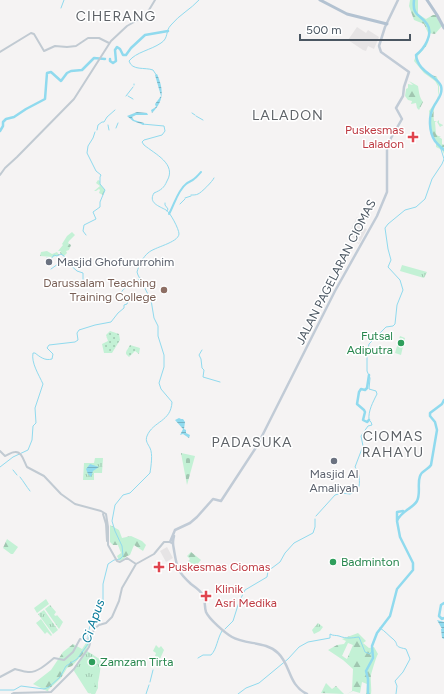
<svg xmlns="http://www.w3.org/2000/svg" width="444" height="694" font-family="Figtree,sans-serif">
<defs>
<pattern id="grass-tufts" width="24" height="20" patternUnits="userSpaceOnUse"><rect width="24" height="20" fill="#c3f1d5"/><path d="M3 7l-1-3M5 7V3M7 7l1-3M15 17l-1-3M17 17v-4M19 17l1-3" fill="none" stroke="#a0c6b0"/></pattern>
<pattern id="forest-firs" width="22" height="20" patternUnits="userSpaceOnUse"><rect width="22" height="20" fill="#c3f1d5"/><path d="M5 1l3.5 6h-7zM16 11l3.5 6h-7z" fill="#a0c6b0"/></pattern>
<pattern id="cemetery-stones" width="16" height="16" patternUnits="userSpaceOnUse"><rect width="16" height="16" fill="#c3f1d5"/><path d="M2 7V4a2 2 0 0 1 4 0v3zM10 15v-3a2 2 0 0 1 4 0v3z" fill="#a0c6b0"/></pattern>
<pattern id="garden-dots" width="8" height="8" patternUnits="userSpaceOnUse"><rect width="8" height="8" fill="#c3f1d5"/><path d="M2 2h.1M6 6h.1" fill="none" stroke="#a0c6b0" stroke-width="1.8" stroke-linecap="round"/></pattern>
<pattern id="water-rules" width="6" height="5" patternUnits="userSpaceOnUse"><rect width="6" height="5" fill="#90daee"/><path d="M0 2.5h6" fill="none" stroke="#78b4c4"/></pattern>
</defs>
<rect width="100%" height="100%" fill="#f5f3f3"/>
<path fill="#e6e4e5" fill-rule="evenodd" d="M357,27L366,33L368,30L379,37L374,49L368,46L366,51L363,50L348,40Z
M357,217L365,222L362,227L367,229L359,244L347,237ZM356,221L358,222L350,236L360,241L359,243L347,237Z
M167,547L173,558L166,562L160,551Z"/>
<path fill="url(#grass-tufts)" d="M402,265L427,272L424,278L400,271Z
M95,458H103L102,473H94V480H83L84,463H94Z
M46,599L49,604L37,613L34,608Z
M50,605L56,612L54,615L56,616L57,615L63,622L59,629L45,609Z
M44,610L58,630L53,634L38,614Z
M41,619L52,635L51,636L47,632L45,634L36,623Z
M318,623L323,627L320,631L314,634L312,630Z
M87,651L101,660C101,669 98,685 95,694L88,693L74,671L75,666Z"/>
<path fill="url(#forest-firs)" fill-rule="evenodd" d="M410,0H418V14L426,19L433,15H436L442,26L435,34L428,33L424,24L414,20L409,6Z
M428,35H430L427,45L417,57C419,63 422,71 428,74C431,76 434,75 437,77C444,98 431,101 434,121H435L437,122L439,120V123L443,125L440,127L437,122H435L436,134L438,136H441L439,137L442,139V144L444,145V154L442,150L436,147V142L432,136L429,111L438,99V86L435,81L424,73L414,61L416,55L425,46Z
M409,81L418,86C419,91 419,97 423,102L419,110L417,108L416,103L411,104L412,101L408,100L405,96L406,89L408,88V84L413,85Z
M98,180L100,181V184L105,190L103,195L99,193L100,190L99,189L96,191H94L100,186L96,183Z
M72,232L75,235L69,241L68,243L71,245L69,250L66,251L67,253L64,256L62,255L60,253L61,251H58L63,245L62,244L67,236Z
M47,251L52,254L57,252L59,255L53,257L40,256L41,252Z
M110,525L119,530L122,538L131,536L142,541L146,545L143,551L134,545L130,555L127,556L121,561L119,560L117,556L121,553L118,545H113L110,542Z
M7,539L18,547L13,554H11L3,548Z
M191,552L201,560L194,568L191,563L186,567L185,565L190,559L187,556Z
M358,633L366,641L363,643L369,648L374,647L378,654C376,657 372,671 371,675C370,681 372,688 371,694H366L367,684L362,682L360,693L353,691L347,694L352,691L353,669L343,660L328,650L337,645L344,644L346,641L342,639ZM348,643L353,645L347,659L342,656Z
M90,642L85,652L72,666L67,668L61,678L48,690L49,692L33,684L51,670L63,652L73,644L82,649L86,643Z
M95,673L98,675V688L95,694H91L95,685L94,682Z
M326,683L332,689L336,686L344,694L321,693Z"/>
<path fill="url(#cemetery-stones)" d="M181,453L195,456L187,485Z"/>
<path fill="url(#garden-dots)" d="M110,331L119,334L120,340L112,353H104L102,344L108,341L106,335Z
M130,345L140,348L139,354L135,351L129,357L126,354V352Z"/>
<path fill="#c3f1d5" d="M400,336L405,338L401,355L395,353Z
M156,645L159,648L161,646L164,650L160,659L155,656L156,653L153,651Z"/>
<path fill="url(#water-rules)" d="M157,74C164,90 164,101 152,113L151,110L156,107L155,104L161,96L155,75Z
M137,112L147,113L148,115H136L132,117L134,120L144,123V125L133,121L127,116Z
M179,418L181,419H183L185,422L184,429L186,430V433L190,435L189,438L183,434L180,435L183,429L175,420Z
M90,464L99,467L93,471L91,477L88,474L86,469Z
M437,620L444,622V639L442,638L441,629H442Z"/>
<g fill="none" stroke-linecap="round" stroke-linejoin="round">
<path stroke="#90daee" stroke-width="1" d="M61,8L64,0
M157,76L153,70C145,67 132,71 129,61C136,52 151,50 161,43C169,38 165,31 171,25C179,15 191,9 199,0
M134,84V85
M126,96L133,87
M128,96L133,99
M192,113L195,115
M196,116L203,120
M108,125L109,130
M116,128L118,123
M97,130L98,125L102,122H104L107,117L115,110
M191,195C194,195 196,195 198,194C201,193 213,181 214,178
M185,198L191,196
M165,203V205L168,209L167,211
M180,204L185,199
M86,235L83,231L84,225L96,219L93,212L100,207V202L105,190L100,184V177L101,175L96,171L87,153L88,146L93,138L95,132
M47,258L51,259L54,255L57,256L61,254L64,256L67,261
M68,263L77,271L83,273V281
M51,269L65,259
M202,350L199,355L201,359L202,368L204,370L203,377L220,382
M0,467L13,457L28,450L32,440L33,426L36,423L35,408L43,384C39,375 31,363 33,353H35C40,357 45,361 52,359L53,354L47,348L49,345L75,342L78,340L77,333L79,330L95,325L111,322L118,313L124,308V305L127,304L128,301L127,297L121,293C123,288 131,284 136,283L140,278
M13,470L17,475
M20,477C24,482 26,486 30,491
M316,516L335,495L342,493L350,494C352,493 356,491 358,489C361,483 359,471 355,467L363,446L361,436L368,426L372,425L371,422L369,420C368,411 373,402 377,394L376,391L369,389L370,378L367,371V354L369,344L386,327L393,326L395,324L397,305L403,290L400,280L388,267L391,260L388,249L385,228L388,224L405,210L416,207L425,199L432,179L442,164L444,159L440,146
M380,628C385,631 389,636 393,639C400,645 392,646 406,649L410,659L403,672L395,681L397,686L396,694
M225,629L233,621L239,602L245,590L267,577L268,571L280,562L285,553L294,543L313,533L315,527V519
M198,658L203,655H211C217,649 217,639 222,631
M150,682L153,670
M0,690H14L21,686L44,689L49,687L60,677L66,666L77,659L88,644V633L90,626L99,615L103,603V584L108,564L114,560L120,559L123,556L122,546L115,531L112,521L115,505L123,495L130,493L150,473C151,466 153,454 150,448C148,444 145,441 147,436C153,421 171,422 172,402L161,389L159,383L164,367V355L158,336V326L154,318L151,300L138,275L137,272C139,265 143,257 148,253C154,247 178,243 179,234C179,229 170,212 166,210C159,206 148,203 154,193C161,190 164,188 167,181C177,164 155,154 144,145L142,142L144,140L162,135L165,131L164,126L142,124
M146,694L149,685
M238,694L246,688L259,683L288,659L299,647L308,642L330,638V634C333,636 336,635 339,636C347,639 351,638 359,637L365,652L370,654L372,651"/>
<path stroke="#90daee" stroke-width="2" d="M169,214C174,205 178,190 186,184C188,182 192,181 194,179C197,177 199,174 201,172"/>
<path stroke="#90daee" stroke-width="2.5" d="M414,0C412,16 420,14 427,24C434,34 424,49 416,55C418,73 437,75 441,86C443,94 438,99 434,106C428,116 429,132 435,141C438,145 441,147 444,150
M110,59V61L113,63L116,61L115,50L117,47L120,49L123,55H126L131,48L145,35L168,31
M0,131L3,126V122L6,119L14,117L26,109L45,99L47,73L51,72L61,81L67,73L71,71L82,70L94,58L105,59
M369,420L367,422L363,420L365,412L364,410L357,404L359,392L361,389L365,390L367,388L369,375
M397,520V512L403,511
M444,603L441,605L439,616L442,619L444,618
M368,694V679L366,671L373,658L372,646L377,633L390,616L397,589L413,570V563L400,537L397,521C401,511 412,509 417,501C421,493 417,484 420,476C422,470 428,470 431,465L437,430L435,422L430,416V413L442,404L444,400"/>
<path stroke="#c1cad2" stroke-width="2" d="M0,52L31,33L34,34L44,51L55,46L67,47L76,46L88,38H99L109,43
M0,175L5,168L17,157L74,99L111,41L127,26L141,18L149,10L155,0
M0,451L5,456C8,455 11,452 15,452C22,451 24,462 27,467L44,476L61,494L75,504L101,511L106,514L108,527V545
M103,514L106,524L107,541
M108,545L117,561L120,562L127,558L136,564L154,554L164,542H170
M0,677L15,669C19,670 24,672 28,672C37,673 47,664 54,658L64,660L73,652L80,639L90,640
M12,694L14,693L51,692L74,669L89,647L94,629L99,625L106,623L112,617L119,601L122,588L136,564"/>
<path stroke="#c1cbd6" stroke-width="2.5" d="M174,536C172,542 173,544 174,550C177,568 177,571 191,584C195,587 200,590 202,594C206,600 204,606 206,612C209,619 225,633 232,637C246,645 266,641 278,653C291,665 288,685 307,694
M172,543L170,542L175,530L190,523L197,517L213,499L221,501L257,446L335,291L377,216L387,192V145L402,119L396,108L403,96L404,87L409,72L381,52L379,46L385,27L398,0"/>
<path stroke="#b3c2d1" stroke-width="3" d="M320,0L347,14L387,24
M427,0L437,15L444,28"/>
</g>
<g fill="#e0444e" stroke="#fff" stroke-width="1.5">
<path d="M411 131h4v4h4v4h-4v4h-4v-4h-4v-4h4z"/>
<path d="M157 561h4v4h4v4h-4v4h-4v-4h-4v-4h4z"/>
<path d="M204 590h4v4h4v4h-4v4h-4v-4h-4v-4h4z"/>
</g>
<g fill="#6b7280" stroke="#fff" stroke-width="1.5">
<circle cx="49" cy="262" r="4"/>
<circle cx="334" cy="461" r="4"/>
</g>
<circle fill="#8d6e63" stroke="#fff" stroke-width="1.5" cx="164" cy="290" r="4"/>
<g fill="#2e9e5b" stroke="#fff" stroke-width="1.5">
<circle cx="401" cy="343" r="4"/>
<circle cx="333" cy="562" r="4"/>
<circle cx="92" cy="662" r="4"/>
</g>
<g text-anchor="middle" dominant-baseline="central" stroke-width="3" stroke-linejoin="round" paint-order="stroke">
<g font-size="12" fill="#be3a42" stroke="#fff" text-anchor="start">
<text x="404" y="130" text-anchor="end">Puskesmas<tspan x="404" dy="14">Laladon</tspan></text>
<text x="168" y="567">Puskesmas Ciomas</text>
<text x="215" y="589">Klinik<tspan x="215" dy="14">Asri Medika</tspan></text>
</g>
<g font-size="12" fill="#5b616d" stroke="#fff" text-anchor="start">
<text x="57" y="262">Masjid Ghofururrohim</text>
<text x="334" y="474" text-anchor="middle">Masjid Al<tspan x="334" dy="14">Amaliyah</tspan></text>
</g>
<g font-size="12" fill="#4a5661" stroke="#fff">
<text transform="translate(336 272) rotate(-63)">JALAN PAGELARAN CIOMAS</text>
</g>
<g font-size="12" fill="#785e54" stroke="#fff" text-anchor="end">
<text x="156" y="283">Darussalam Teaching<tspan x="156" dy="14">Training College</tspan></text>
</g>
<g font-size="12" fill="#27864d" stroke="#fff" text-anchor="start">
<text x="393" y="336" text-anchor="end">Futsal<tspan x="393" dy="14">Adiputra</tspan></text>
<text x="341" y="562">Badminton</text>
<text x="100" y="662">Zamzam Tirta</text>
</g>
<g font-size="13" font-style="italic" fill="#0c7c9b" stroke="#fff">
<text transform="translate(93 621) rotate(-71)">Ci Apus</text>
</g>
<g font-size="14" letter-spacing="1" fill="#5f6368" stroke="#fff">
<text x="116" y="16">CIHERANG</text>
<text x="288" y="115">LALADON</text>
<text x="393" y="436">CIOMAS<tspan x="393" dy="16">RAHAYU</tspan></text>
<text x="252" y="442">PADASUKA</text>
</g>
</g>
<path d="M300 34v6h110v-6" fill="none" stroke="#4a5661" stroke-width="2"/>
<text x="306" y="34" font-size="12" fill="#4a5661" stroke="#ffffff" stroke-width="3" paint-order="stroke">500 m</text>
</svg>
